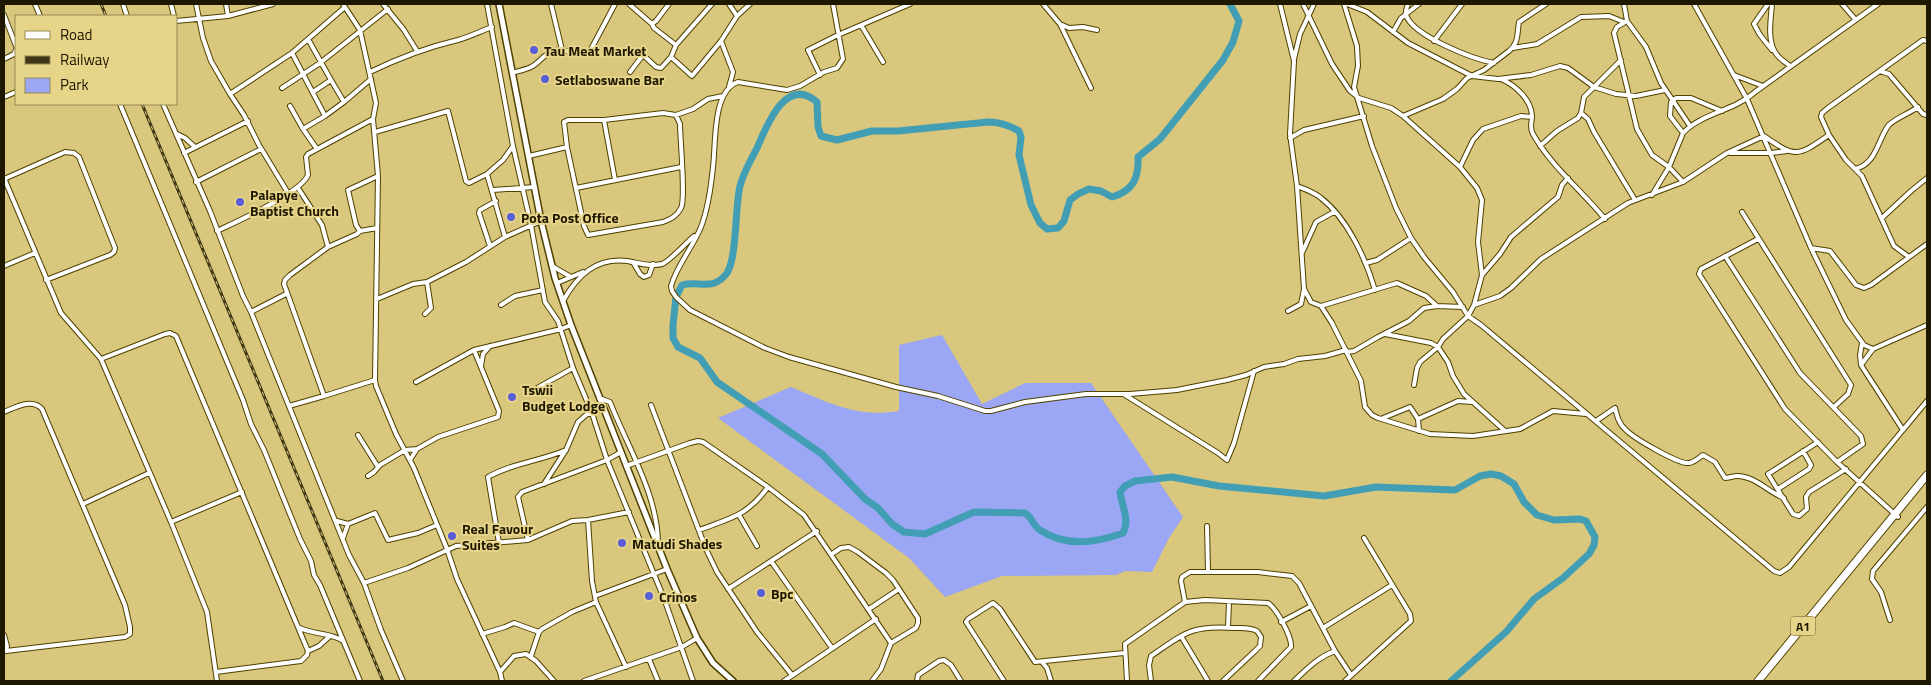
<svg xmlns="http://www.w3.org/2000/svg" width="1931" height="685" font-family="'Titillium Web',sans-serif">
<rect width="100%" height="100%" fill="#d8c77c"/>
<path fill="#9ba6f4" d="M942,335L982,404L1025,383H1091L1183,517L1169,538L1152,572L1125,571L1116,575L1002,576L945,597L909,558L718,418L791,387C830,403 856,418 899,411V345Z"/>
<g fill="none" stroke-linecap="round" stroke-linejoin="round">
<path stroke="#419eb5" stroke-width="7" d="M1230,4L1239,21L1233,42L1223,60L1160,139L1138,157C1139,178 1133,191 1112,197L1101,191L1089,189L1078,194L1070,200L1064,221L1058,228L1047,229L1040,223L1031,205L1019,155L1021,137L1019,131C1009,125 1000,122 988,122L898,131H872L837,140L821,136L818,127L817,102C786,75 767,125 757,148C751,160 743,173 740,186C735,206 737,258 727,273C713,292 699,280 682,285L676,297L673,325V338L678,347L700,358L717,382L822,454L865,499L878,508L892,524L904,532L925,534L974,512L1025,513C1032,517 1033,526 1040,530C1065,547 1096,543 1123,533C1130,520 1122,507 1120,492L1125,486L1135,481L1172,477L1219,486L1324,496L1376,487L1455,490L1480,476L1491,474L1501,476L1514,484L1524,502L1537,515L1554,520L1580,519L1586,521L1595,537L1594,545L1589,554L1563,578L1534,599L1506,632L1451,681"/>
<g stroke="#4e4100" stroke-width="6">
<path id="street" d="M35,4L40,16
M123,4L127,16
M171,4L174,16
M196,4L203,38L211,61L230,94L244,115L259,145L288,193
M226,4L228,16
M343,4L360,30L376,103L373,119L378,176L375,380L376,386L396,434L414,468L447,549L457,579L500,672L502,681
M383,4L404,30L417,51
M487,4L513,146L531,225L545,302L558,321L573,368L592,413L607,460L665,601L693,681
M551,4L562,50
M629,4L652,24L656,21L669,4
M729,4L737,16
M833,4L843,59L837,68L824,72L800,86L787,90L738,82C712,91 716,144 713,167C711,187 708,209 701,227C693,247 677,265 671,286L672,291L676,297L690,310L765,348L789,357L896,387L938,396L985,411H991L1025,402L1086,394H1130L1177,390L1227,380L1246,375L1264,367L1284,364L1298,359L1325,356L1346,350
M1043,4L1060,24L1091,88
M1280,4L1294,61L1290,134L1297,186L1304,289L1311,302L1321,306L1332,323L1361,381L1365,407L1372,415L1378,418L1430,434L1473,436L1520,429L1553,411L1586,414
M1303,4L1332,64L1350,91L1359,98L1391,108L1403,116L1460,167L1477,188L1482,200L1478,242L1482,275L1474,305
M1344,4L1357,46L1358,66L1354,87L1372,146L1396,208L1411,238L1424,257L1453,292L1468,316L1481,325L1774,571L1780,573L1789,567L1927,401
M1347,4L1367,12L1408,43L1472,76L1498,79L1531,75L1560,66L1568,68L1594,87L1616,94L1636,96L1665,90
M1408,4C1407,7 1405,11 1406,15C1413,36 1473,59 1494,63
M1624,4L1627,21L1646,47L1661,83L1690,126
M1694,4L1747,99L1811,248L1846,320L1864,345L1873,349
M1768,4L1754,24L1760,35L1772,50
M1772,4C1771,18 1767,39 1775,52C1778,58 1785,62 1790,66
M1842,4L1855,19
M4,15L16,46
M176,21L228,16L273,4
M1627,21L1617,27L1614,33L1637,129L1652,155L1669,167L1683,182
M652,24L654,28L676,45
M1060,24L1069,28L1083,27L1097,30
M861,25L883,62
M1393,32L1401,18L1419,4
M308,39L331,80L313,92
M721,41L733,72L729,87
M1434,41L1462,4
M1513,48L1537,44L1581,17L1609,16L1624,22
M292,53L325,116L303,129L317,149
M671,57L692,76L721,41L737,16L750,4
M4,59L14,54L16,50
M1294,59L1300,34L1314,4
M1880,71L1889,74L1923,114L1927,115
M370,72C399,58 428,47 458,40C469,37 481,31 492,27
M630,72L643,55L656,67L661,68L671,57L676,45L712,4
M512,73C518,71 525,70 531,67C540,63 544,53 554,51C566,47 579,57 589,53L615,4
M820,75L808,50L838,35L910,4
M1734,75L1763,86
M1501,79C1515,85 1531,99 1532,116C1532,123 1529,127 1533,134C1551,166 1581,190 1605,219
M331,80L344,102
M282,88L320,63L388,9
M230,94L292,53L345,7
M4,97L16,92
M120,104L243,400L251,424L264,450L300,539L311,561L314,575L320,585L360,681
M163,104L210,211L243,296L251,312L349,555L364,583L381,630L403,681
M290,106L303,129
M1581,113L1588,119L1594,132L1635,200
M676,115L680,124C680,139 686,199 681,208C677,216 671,219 663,222L588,235L584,226L567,147L564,122L568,120H604L663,113L676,115L693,109L708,99L723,96
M325,116L344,102L371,79
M1403,116L1443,99L1457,89L1467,78L1484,70L1509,51C1519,43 1517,33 1519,22L1546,4
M604,120L615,180
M375,132L448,111L466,181L469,183L487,174L505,237
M1683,133L1670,116L1671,102L1676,98H1691L1722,111
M177,134L185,138L195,147
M1290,138L1304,130L1364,116
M1540,146L1557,131L1578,118L1581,113L1584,97L1621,60
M184,153L248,121
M1730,153H1771L1787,151
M529,156L567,147
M1460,167L1473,140L1483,129L1521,116L1532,117
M1855,169C1876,164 1877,142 1888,126C1892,120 1910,113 1918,107
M487,174L503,160L513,146
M4,178L61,313L101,359L171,522L207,612L217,681
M4,179L65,152L74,153L79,157L115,248L114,252L110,255L46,280
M196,182L261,149
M1297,186C1305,189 1314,192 1321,198C1347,218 1366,259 1375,290
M298,188L322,225L328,247
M576,188L681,167
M493,190L534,187
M1652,195L1669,167L1683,133C1702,113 1734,111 1755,92L1878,4
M1742,212L1851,385L1848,394L1834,407
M1882,218L1911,191L1927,178
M217,231C236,222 301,193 308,175L306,157L308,154L373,119
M360,231L356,225L348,190L378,176
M1758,239L1701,269L1699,274L1785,409L1837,462L1898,517
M490,246L479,213L480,210L496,201
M1811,248L1830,251L1856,285L1864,288L1871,285L1927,244
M1302,253L1316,222L1334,212
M1725,256L1800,373L1861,436L1863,444L1837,462
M1909,257L1894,246L1862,176L1846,160L1829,135L1821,117L1822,113L1828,108L1923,40L1927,41
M633,262L640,274L644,277L649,275L653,264
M1366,263L1377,260L1411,238
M4,266L35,253
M552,266L571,277
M1482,275L1500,254L1511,237L1558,197L1562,185L1568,178
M557,283L583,272
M377,299L413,284L427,282L466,262L505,237L541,221
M563,301C577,276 596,257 627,261C638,263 651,267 662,264C669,262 687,242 694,236
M501,305L515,296L543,290
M1321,306L1397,283L1426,296L1437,306L1463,307
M1288,311L1301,304L1304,289
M251,312L286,294
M425,314L431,308L427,282
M1385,334L1431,343L1438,347L1448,362L1453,376L1464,394L1504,430
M1347,352L1354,351L1378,337L1409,321L1424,308L1437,306
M101,359L165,334L170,333L176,336L308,651L307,655L301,661L216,672
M1861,365L1860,355L1862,343
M481,366L483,354L490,346
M375,380L324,396L284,284L285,280L290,275L328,247L357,234L360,231L377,228
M416,382L474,350L561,329L571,325
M1414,385L1417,368L1420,362L1438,347L1443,339L1468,316L1474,305L1500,296L1511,288L1541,259L1628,203L1683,182L1727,153L1764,136C1796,158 1797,157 1829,135
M530,392L573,368
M1125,395L1218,453L1227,460L1234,443L1254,371
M599,398L610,402C628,448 658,495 658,544
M651,405L706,549L717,572L757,632L792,675
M289,406L324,396
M4,412C16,407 32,398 42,409L125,605L130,627V634L125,637L6,651
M1383,418L1410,407L1418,419L1419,431
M1418,419L1458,401L1472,402
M1596,421L1615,408C1617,416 1619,424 1625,429C1633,438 1680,465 1689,463C1695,462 1698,458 1703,455L1715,462L1725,478C1729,478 1733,476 1737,476C1755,476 1768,492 1784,498
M1903,430L1861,365L1873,349L1927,325
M358,435L378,467
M1818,442L1768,474L1793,514L1799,516L1807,509L1806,497L1809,492L1846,469
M410,460L417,449
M626,466L690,443L698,441L703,442L768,487L804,515L891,643
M368,476L374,472L380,465L405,450L417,449L438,437L498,417L499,411L474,350
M544,484L566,450L578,422L586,415L603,408
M1778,489L1809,469L1811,465L1803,451
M83,504L149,473
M739,515L757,546
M588,520L592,581L596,602L626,667
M337,521L348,524L375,513L388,540L418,533L437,525
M171,522L242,492
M1207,526L1208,571
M699,530C731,518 747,516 768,487
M343,538L348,524
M528,540L518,497L522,492L607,460L621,452
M499,543L488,477C512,463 541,461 566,450
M832,554L841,548L849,547L858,552L886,573L893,580L918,618V623L916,628L891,643L881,669L872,681
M771,561L832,648
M364,583L408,568L456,546L528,540L572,521L588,520L629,512
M728,589L817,531
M595,596L667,569
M1185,602L1181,581L1182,577L1190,572H1258L1292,576L1299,583L1335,651L1351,675
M869,609L899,589
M1890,620L1881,592L1872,579L1873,571L1927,507
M1281,622L1311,606
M298,627C312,635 331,632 343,641
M1228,627L1229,602
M1323,628L1392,585
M482,634L505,627L514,623L539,632
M4,635L7,646L6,651
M1181,636L1208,681
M308,651L319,646L330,636
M531,656L539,632L542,629L572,612L596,602
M649,659L658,681
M1042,662L1047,668L1051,681
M500,672L514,656L526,654L536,661L554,681
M584,681L682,647L697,638
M784,681L876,619
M917,681L918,675L939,661L944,660L951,665L961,681
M1004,681L966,622L968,619L993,603L1000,609L1035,662L1124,653
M1127,681L1125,644L1185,602L1205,600L1268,603C1277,609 1292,637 1291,647L1258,681
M1151,681L1149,665L1151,656C1185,633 1191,625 1234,628C1241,628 1250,627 1257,631L1261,637L1260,646L1255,651L1223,681
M1294,681C1307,669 1318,657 1335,651
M1345,681L1411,621L1410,614L1364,538"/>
</g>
<g stroke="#4e4100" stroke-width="8">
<path id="secondary" d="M499,4L541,221L555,278L571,325L667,569L697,638L713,663L733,681"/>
</g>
<g stroke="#4e4100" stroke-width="9">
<path id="highway" d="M1758,681L1927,475"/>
</g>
<use href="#street" stroke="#fff" stroke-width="4"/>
<use href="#secondary" stroke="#fff" stroke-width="5"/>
<use href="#highway" stroke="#fff" stroke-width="7"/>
<g stroke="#403716" stroke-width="3">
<path id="rail" d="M101,4L106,16
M142,104L383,681"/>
</g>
<use href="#rail" stroke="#e6d488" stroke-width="1" stroke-dasharray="4" stroke-linecap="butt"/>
</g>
<g fill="#5a5ed6" stroke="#e6d488" stroke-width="2">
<circle cx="534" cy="50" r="5"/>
<circle cx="545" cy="79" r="5"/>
<circle cx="240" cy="202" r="5"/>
<circle cx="511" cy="217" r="5"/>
<circle cx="512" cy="397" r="5"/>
<circle cx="452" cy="536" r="5"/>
<circle cx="622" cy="543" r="5"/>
<circle cx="761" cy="593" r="5"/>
<circle cx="649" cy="596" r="5"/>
</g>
<g text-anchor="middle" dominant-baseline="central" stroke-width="4" stroke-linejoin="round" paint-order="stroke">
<rect fill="#e6d488" stroke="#5b5029" stroke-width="1" x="1790.5" y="616.5" width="25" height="19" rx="4"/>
<g font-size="12" font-weight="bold" fill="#1f1800">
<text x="1803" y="626">A1</text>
</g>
<g font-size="14" font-weight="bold" fill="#1f1800" stroke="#e6d488" text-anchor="start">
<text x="544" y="50">Tau Meat Market</text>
<text x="555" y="79">Setlaboswane Bar</text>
<text x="250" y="194">Palapye<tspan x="250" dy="16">Baptist Church</tspan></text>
<text x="521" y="217">Pota Post Office</text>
<text x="522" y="389">Tswii<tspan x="522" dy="16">Budget Lodge</tspan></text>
<text x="462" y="528">Real Favour<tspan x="462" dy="16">Suites</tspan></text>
<text x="632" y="543">Matudi Shades</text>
<text x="771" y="593">Bpc</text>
<text x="659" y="596">Crinos</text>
</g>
</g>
<rect width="1931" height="685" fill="none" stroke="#1f1800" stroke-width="10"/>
<rect x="15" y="15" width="162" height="90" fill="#e6d488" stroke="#968952"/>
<rect x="25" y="31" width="25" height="8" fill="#ffffff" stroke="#968952"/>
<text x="60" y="40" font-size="15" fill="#1f1800">Road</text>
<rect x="25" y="56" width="25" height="8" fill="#403716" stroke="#968952"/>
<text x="60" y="65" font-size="15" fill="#1f1800">Railway</text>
<rect x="25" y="78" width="25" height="15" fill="#9ba6f4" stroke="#968952"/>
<text x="60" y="90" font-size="15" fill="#1f1800">Park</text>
</svg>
